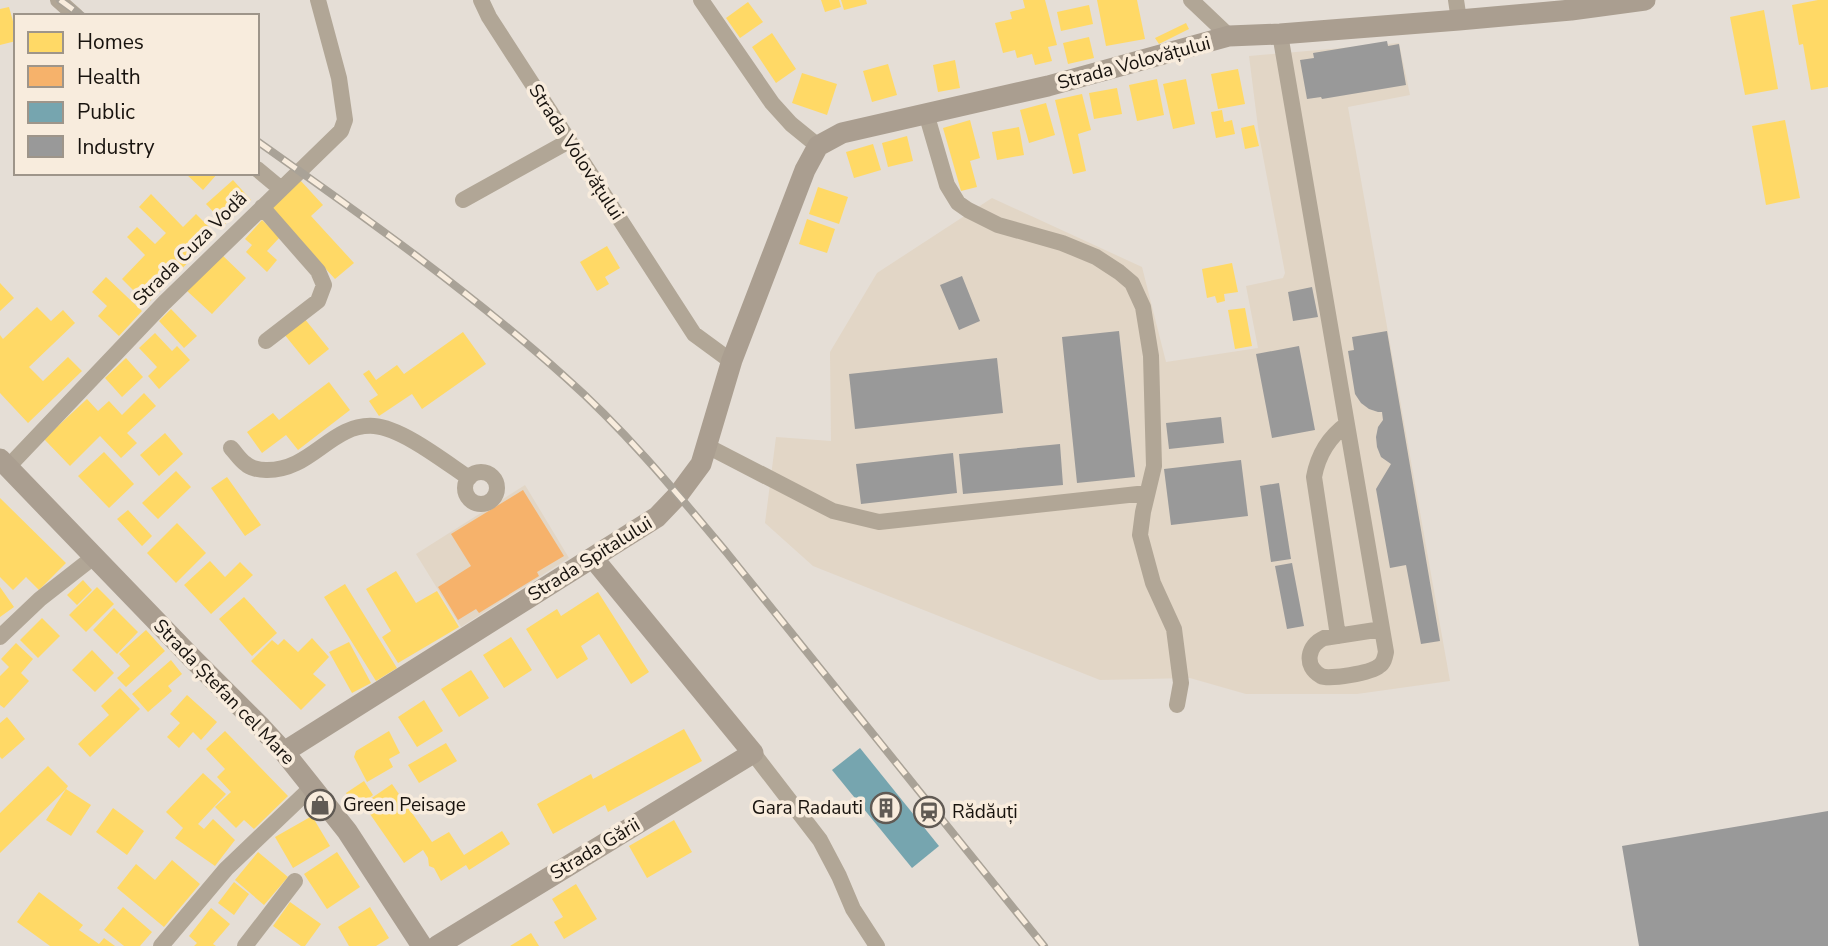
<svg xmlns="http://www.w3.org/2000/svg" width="1828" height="946" font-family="'Nunito Sans',sans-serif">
<rect width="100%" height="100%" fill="#e5ded6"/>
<path fill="#e2d6c6" d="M1399,43L1410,95L1348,107L1450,681L1357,694H1246L1190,678L1100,680L813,566L765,523L776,437L831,441L830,352L877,273L992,198L1142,267L1166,362L1258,348L1246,286L1283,278L1285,273L1259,135L1249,56Z
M525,485L569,558L461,627L416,554Z"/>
<path fill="#ffd966" d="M821,0H839L841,7L825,12Z
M841,0H866L867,4L844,10Z
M1023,0H1045L1057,45L1048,47L1052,61L1035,65L1032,54L1017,58L1015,50L1003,53L995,23L1012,19L1010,12L1025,8Z
M1097,0H1137L1145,39L1106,46Z
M1818,0H1828V87L1811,90L1803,44L1799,45L1792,5Z
M748,2L763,22L740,38L726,18Z
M1089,5L1093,24L1061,31L1057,12Z
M9,7L16,32V41L0,45V9Z
M1764,10L1778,89L1745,95L1730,17Z
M1186,23L1189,29L1159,44L1155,38Z
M772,33L796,69L776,83L752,47Z
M1089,37L1094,58L1068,64L1063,43Z
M955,60L960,88L938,92L933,65Z
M888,64L897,95L872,102L863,71Z
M1238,69L1245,104L1218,109L1211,74Z
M802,73L837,84L827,115L792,103Z
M1157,79L1164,115L1137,121L1129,85Z
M1186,79L1195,124L1173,129L1163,84Z
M1117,88L1122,114L1094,119L1089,93Z
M1082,94L1091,130L1078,134L1086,171L1073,174L1055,100Z
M1046,103L1055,135L1029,143L1020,110Z
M1222,110L1224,122L1232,120L1235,134L1216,138L1211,112Z
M970,120L980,158L970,161L977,187L961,191L943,128Z
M1785,120L1800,198L1766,205L1752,126Z
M1254,125L1259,146L1245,149L1241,128Z
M1019,127L1024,155L997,160L992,132Z
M907,136L913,161L888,167L882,143Z
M873,144L881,170L854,178L846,152Z
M185,173H218L203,190Z
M233,180L251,200L225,224L206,204Z
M300,180L323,205L311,216L354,263L335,279L270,208Z
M818,187L848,197L839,224L809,214Z
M151,194L183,227L196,214L216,234L147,304L122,279L145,255L127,237L137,227L155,244L166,233L139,207Z
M807,219L835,229L827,253L799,244Z
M262,220L280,237L267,251L277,260L267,272L246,252L252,245L245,239Z
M607,246L620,268L605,277L609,284L597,291L580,262Z
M220,253L246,278L212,314L186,290Z
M1232,263L1238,292L1224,294L1225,301L1217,303L1215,296L1207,298L1202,269Z
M106,277L142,311L119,336L98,316L107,306L92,292Z
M0,283L14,298L0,311Z
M37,307L51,321L63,310L75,323L29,367L43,381L68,357L82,371L28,423L0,393V335L3,339Z
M1245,308L1252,346L1235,349L1228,310Z
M171,309L197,336L184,348L159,321Z
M304,318L329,349L309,365L284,334Z
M463,332L486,364L422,409L412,394L379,416L369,401L378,395L363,374L369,370L376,380L397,365L404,374Z
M155,333L172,351L177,346L190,360L159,389L148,376L157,367L139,348Z
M126,358L143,377L122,397L105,378Z
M329,382L350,410L298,450L286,435L262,453L247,432L273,413L279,420Z
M144,393L156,406L127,433L137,443L121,458L100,436L70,466L44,439L87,399L98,411L109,401L122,415Z
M165,433L183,454L159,476L140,455Z
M104,452L134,484L109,508L78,476Z
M176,471L191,487L158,519L142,503Z
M227,477L261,525L245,536L211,488Z
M0,498L66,563L39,590L26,577L13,590L0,577Z
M128,510L152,536L142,546L117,519Z
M177,523L206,553L176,583L147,553Z
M210,561L225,577L240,562L253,575L211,614L184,585Z
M396,571L416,603L437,591L459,627L398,663L382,637L391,631L366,589Z
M83,580L92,590L77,605L67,595Z
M345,584L397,668L376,681L324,597Z
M0,587L14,607L0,617Z
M97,587L114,604L86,632L69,615Z
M598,592L649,672L631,684L599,634L581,646L588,659L557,679L526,629L557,609L561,616Z
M244,597L277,633L252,656L219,619Z
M114,608L138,632L117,654L93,630Z
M42,618L60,636L38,658L20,640Z
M146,630L165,651L126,687L117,678L130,666L119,654Z
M511,637L532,670L504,688L483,655Z
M312,638L329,657L313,674L326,685L301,710L251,661L272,640L278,645L284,639L298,652Z
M349,642L371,683L352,693L329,652Z
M16,643L33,659L21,673L29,681L4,708L0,705V676L9,667L1,659Z
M92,650L114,673L95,692L72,670Z
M171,660L182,674L168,686L172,691L148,712L132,694Z
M471,670L489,698L459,717L441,689Z
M120,688L140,709L90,757L78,744L109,715L101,706Z
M187,695L217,722L201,740L193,732L179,748L167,737L180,723L170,714Z
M424,700L443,731L417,747L398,717Z
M7,717L25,739L2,759L0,757V723Z
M684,729L702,761L608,812L605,805L553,834L537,804L591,774L593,779Z
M225,731L288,796L254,829L244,820L236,828L215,807L231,792L217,777L225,769L206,749Z
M389,731L400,753L389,759L393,767L367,782L354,757L356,751Z
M446,743L457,761L419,783L408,765Z
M48,766L68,786L66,789L91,805L71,836L46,820L66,789L0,853V813Z
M203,773L226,794L198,824L204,829L213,819L235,840L215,866L175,838L183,828L166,812Z
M364,781L373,795L356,808L346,793Z
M392,784L432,842L449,832L464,855L502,831L510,844L469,870L466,865L441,881L434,868L429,866L428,858L423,850L404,863L363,804Z
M113,808L144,831L127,855L96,832Z
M312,816L330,846L293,868L275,837Z
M674,820L692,852L647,878L629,846Z
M258,852L288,877L264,905L235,880Z
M337,852L360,887L327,909L304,874Z
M172,860L200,884L164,927L117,888L136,864L155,880Z
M234,882L249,894L234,915L218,903Z
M576,884L597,919L564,939L554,922L563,917L552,899Z
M39,892L83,925L79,930L99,944L104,938L115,946H50L17,922Z
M290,902L321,924L305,946H301L273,926Z
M123,907L152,932L140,946H124L104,930Z
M370,907L389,938L376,946H349L338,927Z
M211,908L230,924L213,944L216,946H194L197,943L189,936Z
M531,933L539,946H510Z"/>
<path fill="#f6b26b" d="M523,490L564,556L537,572L539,576L479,613L476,609L458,620L438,587L471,566L451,534Z"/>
<path fill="#76a5af" d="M860,748L939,846L912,868L832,770Z"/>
<path fill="#999" d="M1387,41L1388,46L1399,44L1406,85L1322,99L1321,97L1307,99L1300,60L1314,58L1313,53Z
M962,276L980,321L959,330L940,285Z
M1312,287L1318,317L1293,321L1288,292Z
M1119,331L1135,477L1077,483L1062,337Z
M1387,331L1440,641L1421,644L1406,565L1390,568L1376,489L1391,464L1381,457L1377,447L1376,437L1378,427L1383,420L1382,412H1378L1369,409L1361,403L1355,394L1348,351L1354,350L1352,337Z
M1299,346L1315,430L1272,438L1256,354Z
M997,358L1003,413L855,429L849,374Z
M1221,417L1224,443L1169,449L1166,423Z
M1060,444L1063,485L963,494L959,454Z
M953,453L957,493L861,504L856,464Z
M1241,460L1248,516L1171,525L1164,469Z
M1279,483L1291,559L1271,562L1260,486Z
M1292,563L1304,626L1287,629L1275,566Z
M1828,811V946H1639L1622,846Z"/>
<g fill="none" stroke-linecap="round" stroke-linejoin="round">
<path stroke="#b1a696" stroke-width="16" d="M58,0L76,16
M481,0L489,17L694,334L724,356L732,360
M701,0L772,103L791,124L818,146
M1191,0L1229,36
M1456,0L1459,20
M1280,34L1386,652C1385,657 1384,663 1379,666C1371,673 1329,680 1321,676C1303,666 1308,645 1324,638L1382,629
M926,113L947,185L958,203L968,210L998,225L1062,243L1096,257L1119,272L1132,283L1143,307L1151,356L1154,466L1143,512L1140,535L1153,583L1174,629L1181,683L1177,705
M257,169L281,189
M463,200L569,141
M262,207L318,271L324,285L318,301L266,341
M707,446L833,511L879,522L1147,493
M231,448C236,453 240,460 246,464C250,468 259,470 266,470C312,471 331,423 374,426C402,428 445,462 469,478
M8,467L164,303L341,131L345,120L339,78L318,0
M465 488a16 16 0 1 1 32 0a16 16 0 1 1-32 0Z
M1338,636L1314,477C1318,455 1329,437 1347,424
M0,637L40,599L95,556
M753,753L820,840L839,876L853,909L877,946
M161,946L226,869L313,786
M245,946L295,881"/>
<path stroke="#aa9e90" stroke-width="21" d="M0,459L191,657L261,727L284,752L347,831L422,946
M284,752L657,517L678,495L701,464L732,360L805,170L818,146L842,133L1048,86L1229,36L1280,34L1459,20L1571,10L1645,0
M437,946L753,753L593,558"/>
<g stroke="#a9a297" stroke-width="8">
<path id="rail" d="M60,0L82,16
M257,141C363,216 468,290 565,377C625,430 676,492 727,553L1044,946"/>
</g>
<use href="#rail" stroke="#f8ecdd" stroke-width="5" stroke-dasharray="16" stroke-linecap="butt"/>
</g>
<defs>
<g id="shop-ring" transform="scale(1.575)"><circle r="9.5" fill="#f8ecdd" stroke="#605a54" stroke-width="1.5"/><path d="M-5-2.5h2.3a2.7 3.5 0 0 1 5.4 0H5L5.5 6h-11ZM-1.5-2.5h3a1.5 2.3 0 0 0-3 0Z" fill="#605a54"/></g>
<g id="building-ring" transform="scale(1.575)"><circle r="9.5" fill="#f8ecdd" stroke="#605a54" stroke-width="1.5"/><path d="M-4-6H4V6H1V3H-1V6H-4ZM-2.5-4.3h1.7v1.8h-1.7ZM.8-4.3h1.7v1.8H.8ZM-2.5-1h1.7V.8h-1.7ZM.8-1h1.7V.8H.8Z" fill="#605a54"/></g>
<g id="station-ring" transform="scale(1.575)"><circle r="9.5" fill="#f8ecdd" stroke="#605a54" stroke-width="1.5"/><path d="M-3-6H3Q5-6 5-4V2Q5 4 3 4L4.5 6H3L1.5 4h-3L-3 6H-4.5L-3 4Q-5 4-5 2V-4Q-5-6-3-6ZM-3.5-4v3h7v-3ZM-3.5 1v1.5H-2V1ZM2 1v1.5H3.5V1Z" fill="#605a54"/></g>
</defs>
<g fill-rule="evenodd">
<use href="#shop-ring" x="320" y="805"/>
<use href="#building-ring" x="886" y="808"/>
<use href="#station-ring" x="929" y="812"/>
</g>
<g text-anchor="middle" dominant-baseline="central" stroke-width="7" stroke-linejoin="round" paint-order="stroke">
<g font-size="19" fill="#18130e" stroke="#f8ecdd">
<text transform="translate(1134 63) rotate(-15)">Strada Volovățului</text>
<text transform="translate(576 152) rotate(57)">Strada Volovățului</text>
<text transform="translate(190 249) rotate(-45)">Strada Cuza Vodă</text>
<text transform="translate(590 559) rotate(-32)">Strada Spitalului</text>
<text transform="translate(224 692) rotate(46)">Strada Ștefan cel Mare</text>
<text transform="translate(595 849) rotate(-31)">Strada Gării</text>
</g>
<g font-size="19" fill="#18130e" stroke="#f8ecdd" text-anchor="start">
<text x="343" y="805">Green Peisage</text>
<text x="863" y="808" text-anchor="end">Gara Radauti</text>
<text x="952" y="812">Rădăuți</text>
</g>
</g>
<rect x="14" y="14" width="245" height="161" fill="#f8ecdd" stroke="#9e958a" stroke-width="2"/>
<rect x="28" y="32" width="35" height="21" fill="#ffd966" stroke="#9e958a" stroke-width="2"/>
<text x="77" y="49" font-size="21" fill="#18130e">Homes</text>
<rect x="28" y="66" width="35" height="21" fill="#f6b26b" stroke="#9e958a" stroke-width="2"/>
<text x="77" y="84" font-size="21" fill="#18130e">Health</text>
<rect x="28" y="102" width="35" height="21" fill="#76a5af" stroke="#9e958a" stroke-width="2"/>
<text x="77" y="119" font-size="21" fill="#18130e">Public</text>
<rect x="28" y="136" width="35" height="21" fill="#999999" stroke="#9e958a" stroke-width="2"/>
<text x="77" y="154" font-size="21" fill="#18130e">Industry</text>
</svg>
